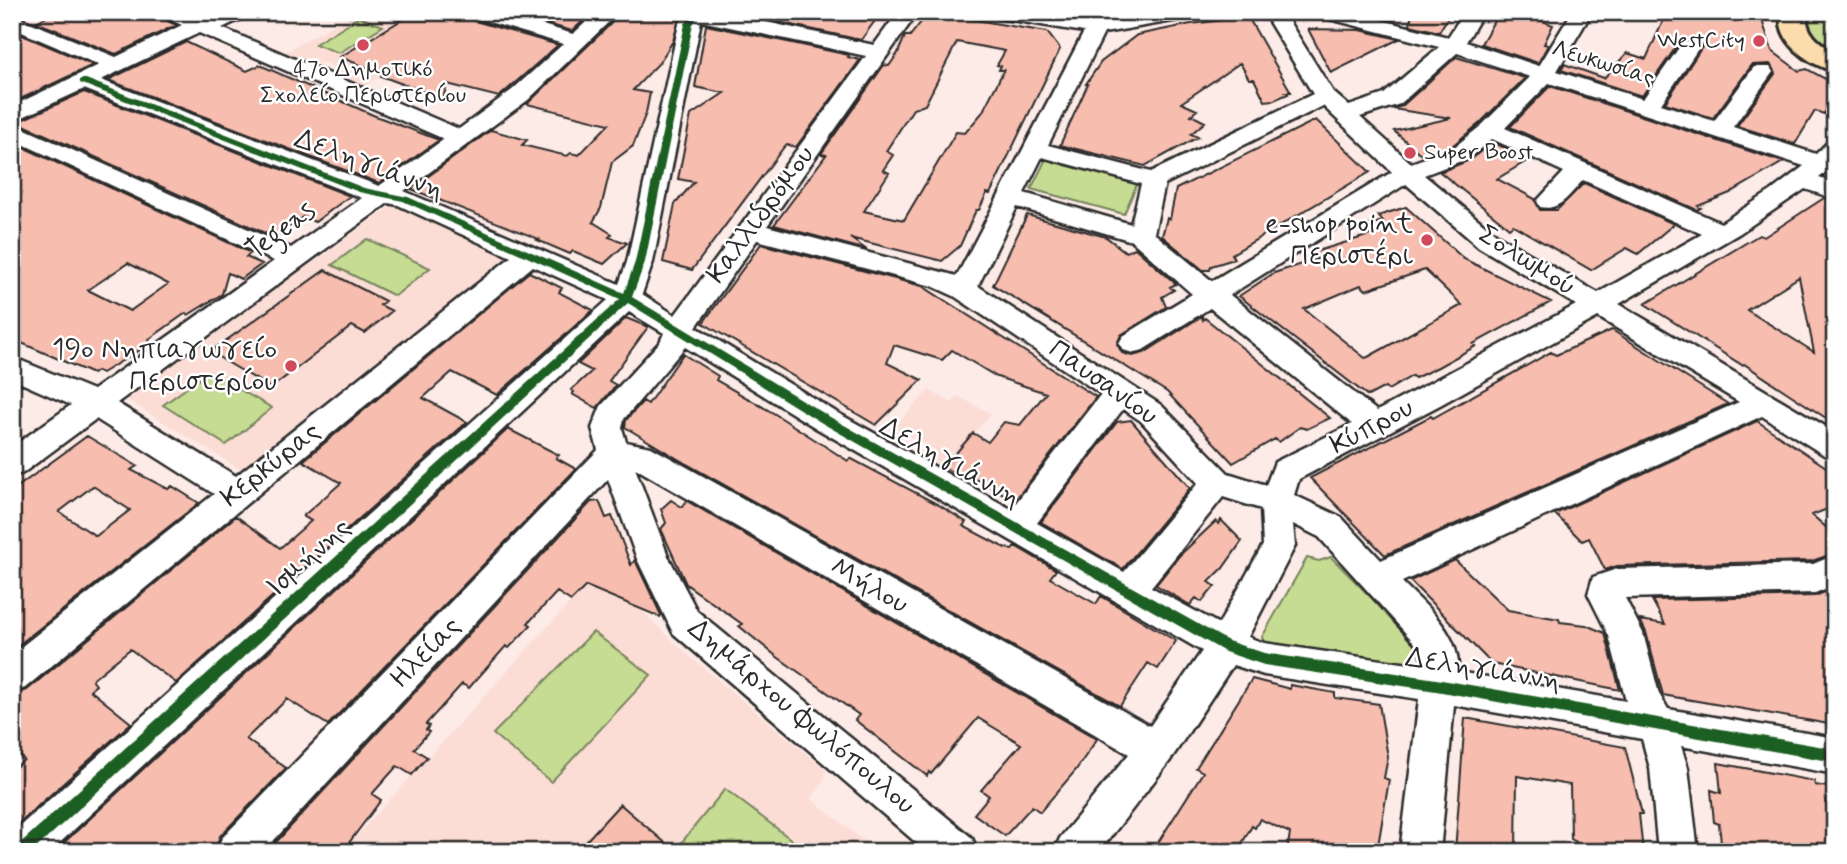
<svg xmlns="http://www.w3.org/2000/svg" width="1847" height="864" font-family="Mynerve,sans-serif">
<rect width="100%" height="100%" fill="#fdebe7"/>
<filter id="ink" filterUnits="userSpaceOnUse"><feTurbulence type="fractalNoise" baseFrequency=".0143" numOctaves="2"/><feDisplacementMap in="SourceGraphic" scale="14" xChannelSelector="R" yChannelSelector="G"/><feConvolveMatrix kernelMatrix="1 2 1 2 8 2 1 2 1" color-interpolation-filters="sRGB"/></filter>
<g filter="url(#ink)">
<path fill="#fbddd6" d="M357,12H365L440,37L365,86L337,75L334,67L324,63H311L285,52Z
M394,204L507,257L243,471L124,398Z
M929,390L952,403L958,396L991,414L944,467L928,458L935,450L894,427Z
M585,586L639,608L688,655L826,770L824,780L811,799L878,852H342Z"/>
<path fill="#c6dc92" stroke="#78845e" stroke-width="2" d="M1814,12H1835V57L1815,40L1807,25Z
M359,17L383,26L339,53L315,44Z
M1047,157L1138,182L1124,214L1031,189Z
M367,239L430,268L395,296L332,265Z
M209,372L272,408L226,445L163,405Z
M1331,557L1412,639L1416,649L1403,666L1265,644L1262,637L1307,558L1319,561Z
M593,632L651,675L551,782L493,734Z
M725,789L805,850L803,852H693L681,843Z"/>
<path fill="#f7bdaf" stroke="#2b2b2b" stroke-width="2" fill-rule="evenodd" d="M56,12H157L161,18L176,25L116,54L36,22Z
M415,12H444L558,45L499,97L447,84L443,99L381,76L383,74L340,57Z
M519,12H593L572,31L516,15Z
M669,12H675L680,17L673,41L659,63L633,90L650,93L646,113L633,146L612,162L601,208L593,222L612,234L609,237L627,243L604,264L573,251L570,254L537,240L539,239L411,189L491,130L527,140L522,145L567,156L571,153L579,155L609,124L527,104L620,15L641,19L646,14L668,18Z
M732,12H878L874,17L877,18L861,40Z
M929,12L1047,32L1060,49L990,194L987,193L979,210H976L960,246L942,261L850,238L867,250L774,225L826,155L821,154L884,65L889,66L898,53L905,36H910ZM957,42L1005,51L997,65L1001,66L999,70H1004L982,113L965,133L956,132L904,220L864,211L889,173L883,170L893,155L886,151L913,109L925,105Z
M1412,12H1451L1439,32L1410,25Z
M1499,12H1519L1553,25L1544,44L1548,45L1538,63L1481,44Z
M1667,12H1745L1761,17L1772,51L1799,71L1807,69L1835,84V96L1824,114L1815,111L1795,144L1737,126L1775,74L1770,64L1752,65L1713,118L1665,103L1702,47L1697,39L1681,40L1642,96L1561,70L1564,64L1604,78L1627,53L1646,59Z
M1248,17L1291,92H1286L1288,94L1274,100L1265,101L1254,79H1249L1240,63L1181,103L1197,110L1191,115L1205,122L1191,134L1198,137L1145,166L1060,145L1088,84H1086L1101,62L1137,35L1191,24Z
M706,25L849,55L848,57L860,60L796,147L787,145L784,147L692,270L663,262L675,204L694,182L678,179L691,115L724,93L695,87Z
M1308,29L1360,30L1399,39L1331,73Z
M15,32L93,65L12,103V33Z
M186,42L247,71L260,65L373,115L439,140L379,183L108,80Z
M1456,57L1525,78L1480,123L1452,146L1423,156L1394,131L1451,118L1393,109L1402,106Z
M1550,86L1783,162L1730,193L1698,206L1701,208L1697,210L1510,127Z
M84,92L350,196L315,222L303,217L274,237L17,122Z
M1316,120L1370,172L1232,254L1234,259L1211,266L1210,270H1203L1162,236L1167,218L1170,219L1176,189Z
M12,142L251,253L246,257L262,264L241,279L228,273L222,294L188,315L186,313L148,340L151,343L102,373L97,371L93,374L17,341L21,338L12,334ZM128,263L168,284L130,311L88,290Z
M1492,142L1530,159L1497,179L1535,199L1540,210H1557L1584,183L1674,224L1638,254L1627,248L1591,270L1513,225L1509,228L1440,172L1470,160Z
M1824,198L1835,201V424L1744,364L1742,365L1645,304L1759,235L1764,237ZM1799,277L1814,352L1747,310Z
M1406,207L1464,259L1551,302L1473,344L1476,346L1438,367L1415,378L1412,376L1388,390L1385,387L1368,396L1239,296L1274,273L1317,259L1311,253L1370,235L1363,227L1383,221L1378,216ZM1425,270L1462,305L1368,357L1365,358L1304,309L1361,285L1366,290Z
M1027,215L1106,237L1126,252L1135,248L1176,284L1170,287L1174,290L1162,297L1166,307L1121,335L1117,344L1122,353L1132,356L1144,353L1202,316L1203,320L1205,318L1330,418L1307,429L1300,427L1279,442L1275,439L1233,463L1167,392L993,285Z
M761,244L922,286L1096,397L1015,500L966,474L962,478L944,467L973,433L988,442L1004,422L1020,425L1046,393L997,377L952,350L942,360L894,345L887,363L922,380L876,425L703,323Z
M325,270L385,301L380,305L392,311L365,333L352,326L271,388L210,352Z
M529,272L562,288L559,292L562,294L593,310L497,395L452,372L423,398L467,422L176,683L130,649L92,680L96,685L90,690L131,723L12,829V770L24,760L12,747V695L27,690L236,516L280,548L311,521L303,516L341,483L303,461Z
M626,318L648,327L609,381L616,385L597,408L572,394L574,392L571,390L592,371L578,364Z
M1612,330L1728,404L1385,555L1310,478L1431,416L1433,418L1551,352L1556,355Z
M683,354L718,376L716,380L775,414L848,461L850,458L939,505L966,522L963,526L1001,546L1012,550L1015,546L1056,570L1050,578L1096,604L1101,596L1176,641L1158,669L1148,663L1120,706L678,459L625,427L626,420L643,401L648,404Z
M1131,420L1190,488L1123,569L1041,522L1117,422Z
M1757,421L1832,471L1827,473L1835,479V506L1812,515L1835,535V553L1812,561L1617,566L1605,570L1589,538L1582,541L1555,514Z
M508,429L559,455L556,458L576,469L328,725L287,699L246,739L286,768L220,836L214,852H54Z
M87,436L137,466L131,470L168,489L172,486L199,503L12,650V491ZM93,486L130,510L96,536L59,512Z
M671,500L682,507L687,501L1097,739L1076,770L1040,812L1032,806L1005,836L974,814L989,796L981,790L1021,744L978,718L931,774L929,772L927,776L855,720L859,715L776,656L739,626L742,624L686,584L661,529L666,523L661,509Z
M599,501L606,518L612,516L631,565L635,560L661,615L660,617L586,586L571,601L557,592L528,623L531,625L509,648L506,646L469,688L462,684L426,724L429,726L426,730L429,732L414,749L427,757L412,775L397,766L372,794L381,800L342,852H267L591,502Z
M1221,520L1242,541L1223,568L1209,582L1215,586L1202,602L1196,598L1190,605L1156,585L1180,555L1216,521L1219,524Z
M1455,560L1508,610L1559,619L1560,622L1586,625L1605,633L1620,690L1492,664L1410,581Z
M1835,588V725L1663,695L1646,632L1640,620L1665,624L1652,600L1815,596Z
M1252,679L1290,689V685L1335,693V698L1379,704L1388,757L1384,778L1389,780L1377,852H1287L1290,833L1260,819L1255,828L1252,826L1237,852H1152L1203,772L1196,768Z
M1465,718L1625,747L1642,814H1639L1643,852H1578L1576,842L1571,839L1570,785L1517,776L1516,852H1455Z
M1718,763L1814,781L1815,785L1835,788V852H1722L1719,824L1714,822L1711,790L1721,793Z
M620,804L676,852H576Z"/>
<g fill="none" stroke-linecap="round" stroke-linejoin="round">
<g stroke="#2b2b2b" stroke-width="5">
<path id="minor" d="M159,12H187L207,19L223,12H250L247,16L222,28L459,129L512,90L563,44L469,16L466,12H498L573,34L597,12H619L528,100L404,191L619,284L627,262L679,24L684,17L678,12H718L874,45L898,12H918L767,226L957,276L1084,32L999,18L989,12H1037L1096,22L1153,12H1200L1190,18L1104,33L1048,145L1151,172L1313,94L1263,12H1283L1333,92L1349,106L1384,94L1439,47L1318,16L1315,12H1350L1448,37L1464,12H1484L1466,42L1539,66L1572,12H1592L1557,71L1643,99L1683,42H1697L1700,46L1661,104L1714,121L1754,67H1770L1773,72L1733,127L1816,154L1827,143L1835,141V164L1819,178L1835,183V199L1805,189L1740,233L1619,304L1835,432V459L1824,455L1762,416L1402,582C1426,607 1461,633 1458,672L1626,701L1609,636L1588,594L1593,577L1617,569L1813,564L1835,555V585L1815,593L1625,598L1643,633L1659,694L1668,709L1835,738V774L1681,746L1688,768L1698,852H1658L1650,768L1642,739L1454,705L1440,852H1400L1419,699L1264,675L1233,665L1169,762L1099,852H1054L1060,838L1129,754L635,468L668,556L697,611L972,838L978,852H927L673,633L637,559L608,479L263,852H216L222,838L598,450L592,428L601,406L660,342L664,333L629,312L50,852H12V833L608,300L533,266L25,688L12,693V654L214,494L96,419L23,473L12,476V447L71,405L12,379V357L93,390L274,261L12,139V123L291,248L362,198L84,89L12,122V106L99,65L12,28V15L116,57L182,25L162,16ZM701,21L866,56L675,315L642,294L653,262ZM199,33L444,139L379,186L101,80ZM1457,53L1530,77L1482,125L1453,148L1411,163L1360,117L1400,104ZM1549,83L1804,166L1771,191L1721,223L1505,128ZM1323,106L1392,172L1212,281L1154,233L1165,184ZM1492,139L1564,172L1537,201L1540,207C1560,212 1571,193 1583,180L1702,234L1598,293L1497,235L1424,175L1469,158ZM1042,157L1141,184L1131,224L1024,193ZM1406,184L1479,247L1576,305L1377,411L1230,295ZM388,203L398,205L511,257L236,476L117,403ZM1017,207L1132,241L1192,294L1123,336L1119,343L1123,350L1133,353L1143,350L1210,308L1352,424L1275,462L1266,485L1228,473L1161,405L978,286ZM757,240L932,286L954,296L1101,394L1011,509L836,412L696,327ZM1598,317L1739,402L1381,560L1341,517L1294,495L1299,479L1440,405ZM685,347L816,428L1202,651L1150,726L651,447L626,442L622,428L624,419ZM1123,409L1141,421L1198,483L1124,572L1037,523ZM1223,497L1261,509L1263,545L1219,624L1151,587ZM1293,524L1319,537L1420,649L1423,666L1264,643L1248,637L1295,546Z"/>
</g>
<g stroke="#2b2b2b" stroke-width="6">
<path id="major" d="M1781,12H1807C1804,32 1819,43 1835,52V71C1809,65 1776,42 1781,12Z"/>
</g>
<use href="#minor" fill="#fff" fill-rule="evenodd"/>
<use href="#major" fill="#fcdcac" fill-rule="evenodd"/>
<g stroke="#fff" stroke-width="5">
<path id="cycleway" d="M693,12H700L693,24L645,262L632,297L830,417L1228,641L1264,653L1436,679L1835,749V762L1436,691L1264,665L1225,652L822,423L628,303L32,852H14L16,847L620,299L403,201L359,192L80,83V79H86L364,188L408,197L624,293L635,262L685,24Z"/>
</g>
<use href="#cycleway" fill="#1b5e20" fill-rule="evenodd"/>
</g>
</g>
<g fill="#d1495b" stroke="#fff" stroke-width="2.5">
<circle cx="1759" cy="41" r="7"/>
<circle cx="363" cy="45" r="7"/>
<circle cx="1410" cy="153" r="7"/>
<circle cx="1427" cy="240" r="7"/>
<circle cx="291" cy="366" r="7"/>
</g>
<g text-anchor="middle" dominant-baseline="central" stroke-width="5" stroke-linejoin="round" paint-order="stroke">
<g font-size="23" fill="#2b2b2b" stroke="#fff" text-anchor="end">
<text x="1745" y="41">WestCity</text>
<text x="363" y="70" text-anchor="middle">47ο Δημοτικό<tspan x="363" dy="26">Σχολείο Περιστερίου</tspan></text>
<text x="1424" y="153" text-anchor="start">Super Boost</text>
</g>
<g font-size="23" fill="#2b2b2b" stroke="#fff">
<text transform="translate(1603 64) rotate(17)">Λευκωσίας</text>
</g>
<g font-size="28" fill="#2b2b2b" stroke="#fff">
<text transform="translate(369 165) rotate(20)">Δεληγιάννη</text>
<text transform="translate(761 215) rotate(-54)">Καλλιδρόμου</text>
<text transform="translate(281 231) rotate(-36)">Tegeas</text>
<text transform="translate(1527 261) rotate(32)">Σολωμού</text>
<text transform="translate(1103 383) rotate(35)">Παυσανίου</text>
<text transform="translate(1372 427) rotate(-28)">Κύπρου</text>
<text transform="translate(950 463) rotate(29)">Δεληγιάννη</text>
<text transform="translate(271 465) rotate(-39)">Κερκύρας</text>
<text transform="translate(309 558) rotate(-42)">Ισμήνης</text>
<text transform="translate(869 586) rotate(30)">Μήλου</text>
<text transform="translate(426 653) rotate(-46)">Ηλείας</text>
<text transform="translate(1483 670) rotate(9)">Δεληγιάννη</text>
<text transform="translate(801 717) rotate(40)">Δημάρχου Φωλόπουλου</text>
</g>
<g font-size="28" fill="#2b2b2b" stroke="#fff" text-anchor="end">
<text x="1413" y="224">e-shop point<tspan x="1413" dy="32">Περιστέρι</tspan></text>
<text x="277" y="350">19ο Νηπιαγωγείο<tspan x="277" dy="32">Περιστερίου</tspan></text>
</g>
</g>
<rect width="1847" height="864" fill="none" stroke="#fff" stroke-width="42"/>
<rect x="21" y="21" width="1805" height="822" fill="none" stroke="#2b2b2b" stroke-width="2.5" filter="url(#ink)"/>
</svg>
